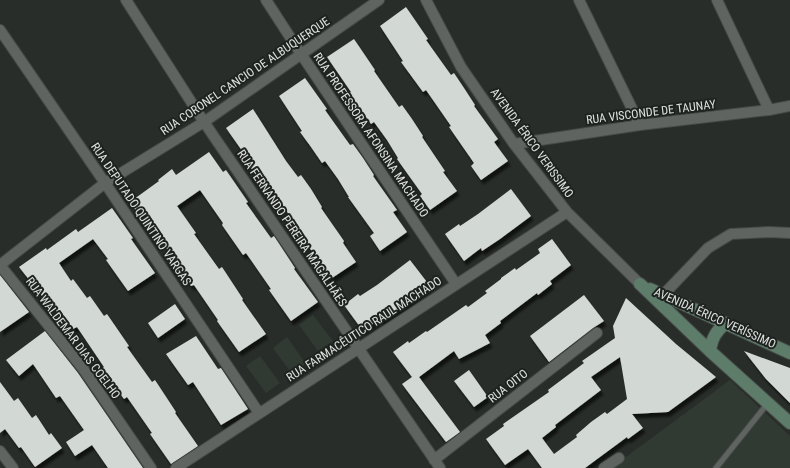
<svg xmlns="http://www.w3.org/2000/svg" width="790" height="468" font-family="'Roboto Condensed',sans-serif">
<defs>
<filter id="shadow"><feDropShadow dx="2.5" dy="4.5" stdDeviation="1" flood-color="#0009"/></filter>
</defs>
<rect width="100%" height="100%" fill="#282d29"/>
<path fill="#303a33" d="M313,315L333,341L318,351L299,325Z
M287,337L306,364L292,374L273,348Z
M260,356L280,383L266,393L246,366Z
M730,380L790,436V468H611Z"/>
<path fill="#d2d8d4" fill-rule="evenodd" filter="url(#shadow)" d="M406,7L428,39L426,40L451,75L454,73L464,88L475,105L474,106L498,139L494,142L508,161L481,180L471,166L474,163L449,127L451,126L426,90L423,92L401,62L403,61L380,26Z
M354,39L375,70L374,71L399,107L402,105L412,119L423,136L422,137L445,171L443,172L457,191L430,210L420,196L422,194L397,159L398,158L387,140L374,122L371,124L349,93L351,92L327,57Z
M305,78L327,109L325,110L350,145L353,144L363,158L374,175L373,176L397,210L393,212L407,232L380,251L370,236L374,233L348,197H349L338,179L325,161L322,163L311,147L300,132L302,131L279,96Z
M253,109L286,161L298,177L301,175L311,189L322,207L321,208L344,241L343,243L356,262L329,280L319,266L321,264L296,229L297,228L286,210L273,192L270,194L248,164L250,162L226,128Z
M209,152L223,172L226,170L248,202L246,203L271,238L274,236L295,268L294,269L318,302L291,321L269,290L271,289L246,253L243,255L222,225L223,223L200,190L177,206L196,233L194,234L219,269L222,267L243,299L242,300L266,334L239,352L217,321L218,320L194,285L191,286L169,256L171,255L143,214L140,217L130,202L159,181L158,180L172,169L176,175Z
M511,189L531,216L500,239L482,251L481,248L464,261L445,234L459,224L460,226L478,214Z
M112,208L133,238L131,239L155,273L128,291L106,260L108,259L93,239L59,263L71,281L73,279L87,298L90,296L104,316L107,314L129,346L127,347L152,382L155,380L176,412L175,413L198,446L171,464L150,434L152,433L127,397L124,399L102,369L104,367L77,327L73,329L60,310L57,312L44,295L42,296L19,267L46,248L47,250L76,229L78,232Z
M552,239L571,265L550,281L552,284L538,295L537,293L500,321L501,323L485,335L490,343L459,359L454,351L419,377L460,432L446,442L402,384L412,377L393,352L408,341L409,343L426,331L427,332L466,305L468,307L487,293L485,291L501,279V278L515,268L516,270L540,253L538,249Z
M410,260L430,286L399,309L381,321L380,319L363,331L344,305L358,294L360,296L377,285Z
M0,275L29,312L0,332Z
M584,295L604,321L593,328L549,362L530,336Z
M626,298L676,344L716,377L668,412L632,414L643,428L628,439L627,437L585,468H542L528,449L505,465L486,439L504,426L503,424L549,392L548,390L584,363L582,361L615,338L613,326ZM620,357L627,399L607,414L605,412L591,422L576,435L577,437L554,454L542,438L556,427L555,425L601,390L591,377Z
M175,304L185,319L158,338L148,323Z
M45,331L78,373L143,468H108L92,445L75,456L66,442L84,430L60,396L56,398L33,364L19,376L6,360Z
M196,336L218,369L221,368L248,409L221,425L193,382L188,385L166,354Z
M744,351L790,368V403L766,379Z
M469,370L488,397L474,407L454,381Z
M0,382L14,401L18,398L32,418L36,415L49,435L51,433L62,448L35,467L21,447L19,448L5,429L0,433Z"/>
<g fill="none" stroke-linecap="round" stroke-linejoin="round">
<g stroke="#464a47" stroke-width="7">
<path id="lane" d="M716,468L768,403"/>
</g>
<g stroke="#464a47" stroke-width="12">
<path id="street" d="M126,0L204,122L440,468
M266,0L301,54L456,284
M426,0L461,67L514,144L567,212L640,284
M579,0L640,125
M717,0L769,110
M0,30L105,183L259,413
M514,144L640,125L769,110L790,106
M663,295L708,248L731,234L769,232L790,233
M0,451L13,468
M434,460L597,333
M151,468L84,370L0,265L105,183L204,122L379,0
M176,468L567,212
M604,468L619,458"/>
</g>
<g stroke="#464a47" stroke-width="14">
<path id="secondary" d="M640,284L710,351L790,423
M650,289L790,353
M710,351C712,338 716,331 726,323"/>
</g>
<use href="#lane" stroke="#5f6461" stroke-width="5"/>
<use href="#street" stroke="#5f6461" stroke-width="10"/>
<use href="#secondary" stroke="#5d7c69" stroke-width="12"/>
</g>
<g text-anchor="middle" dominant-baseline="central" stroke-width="4" stroke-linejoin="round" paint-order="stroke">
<g font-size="12" fill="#dee1df" stroke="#1e2320">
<text transform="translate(245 76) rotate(-34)">RUA CORONEL CANCIO DE ALBUQUERQUE</text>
<text transform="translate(651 112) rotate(-7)">RUA VISCONDE DE TAUNAY</text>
<text transform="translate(371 135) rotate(56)">RUA PROFESSORA AFONSINA MACHADO</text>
<text transform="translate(532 143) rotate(54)">AVENIDA ÉRICO VERISSIMO</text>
<text transform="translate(141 214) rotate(56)">RUA DEPUTADO QUINTINO VARGAS</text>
<text transform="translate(292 228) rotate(56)">RUA FERNANDO PEREIRA MAGALHÃES</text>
<text transform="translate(715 318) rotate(24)">AVENIDA ÉRICO VERÍSSIMO</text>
<text transform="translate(364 329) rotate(-33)">RUA FARMACÊUTICO RAUL MACHADO</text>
<text transform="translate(73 338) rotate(53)">RUA WALDEMAR DIAS COELHO</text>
<text transform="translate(508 386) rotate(-38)">RUA OITO</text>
</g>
</g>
</svg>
